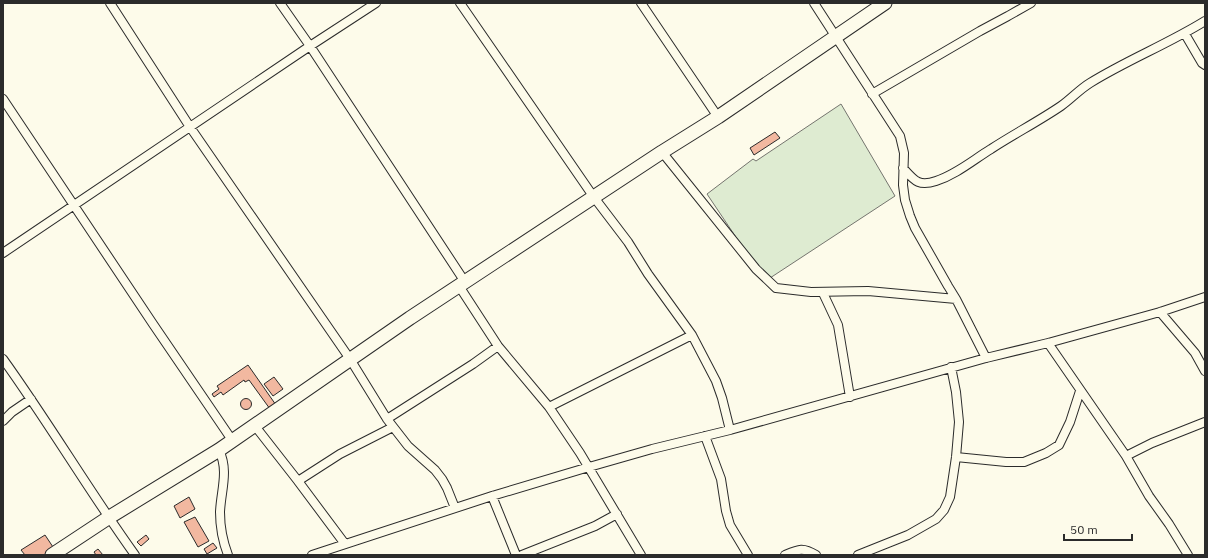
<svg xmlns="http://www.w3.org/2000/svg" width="1208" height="558" font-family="'IBM Plex Sans',sans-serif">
<rect width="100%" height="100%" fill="#fdfbea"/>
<path fill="#deebd1" stroke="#74746e" d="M841,104L895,196L770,278L754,264L707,194L753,159L756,161Z"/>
<path fill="#f2b8a0" stroke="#2b2b2b" d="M775,132L780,138L754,155L750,148Z
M248,365L276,405L270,409L249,380L245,382L244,380L223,395L221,392L214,397L212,394L219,389L217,386Z
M274,377L283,389L273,396L264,384Z
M240.5 404a5.5 5.5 0 1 1 11 0a5.5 5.5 0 1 1-11 0Z
M189,497L195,509L180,518L174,506Z
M195,517L209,541L198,547L184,522Z
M45,535L55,550L46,555H25L21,550Z
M146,535L149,539L141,546L137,542Z
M213,543L217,548L207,554L204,549Z
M98,549L103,555H96L94,552Z"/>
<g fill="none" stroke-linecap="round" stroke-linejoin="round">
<g stroke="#2b2b2b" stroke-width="10">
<path id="street" d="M110,3L190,127L350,359L387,419L408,446L435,470L442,479L447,488L455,508
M280,3L310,46L465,282
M460,3L593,196L628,242L648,274L692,335L716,381L722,398L730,430
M641,3L718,117
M814,3L900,136L904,153L903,185L905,200L910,216L915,228L948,286L956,299
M1185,34L1202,63L1205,65
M872,94L980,31L1008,16L1031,3
M3,99L153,324L232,440
M662,152L756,269L776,288L811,292L868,291L956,299L986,358
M903,168C914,180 918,187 936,181C957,174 973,160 991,149C1014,134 1039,121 1061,106C1071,99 1080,89 1090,83C1127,60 1168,44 1205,21
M3,253L310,46L376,3
M459,286L498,346L549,407L580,453L641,555
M823,293L838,325L850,397
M1160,312L1195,353L1205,371
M1048,343L1126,456L1149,496L1169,524L1188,555
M3,359C49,423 89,491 135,555
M549,407L692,335
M387,419L473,364L498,346
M3,421L12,412L31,399
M255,426L298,481L345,544
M705,436L721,479L726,511L730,525L748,555
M219,450C229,471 221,490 220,512C220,526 223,542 228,555
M1126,456L1152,443L1205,422
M956,457L1006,462H1024L1046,453L1059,445L1070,422L1080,391
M298,481L340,454L393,427
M492,496L516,555
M312,555L492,496L589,467L652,449L730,430L986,358L1048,343L1160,312L1205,297
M522,555L595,526L617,514
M785,555C799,549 803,547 816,555
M858,555L908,535L936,519L944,510L950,497L956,457L959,422L956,392L951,367"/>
</g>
<g stroke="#2b2b2b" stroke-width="15">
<path id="primary" d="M52,555L108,518L219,450L410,318L662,152L718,117L885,3"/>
</g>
<use href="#street" stroke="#fdfbea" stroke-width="8"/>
<use href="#primary" stroke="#fdfbea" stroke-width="13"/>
</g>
<rect width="1208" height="558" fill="none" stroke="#2b2b2b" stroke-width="8"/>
<path d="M1064 534v6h68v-6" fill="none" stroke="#2b2b2b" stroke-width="2"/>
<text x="1070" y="534" font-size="12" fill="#2b2b2b" stroke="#fdfbea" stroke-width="3" paint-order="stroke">50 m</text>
</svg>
